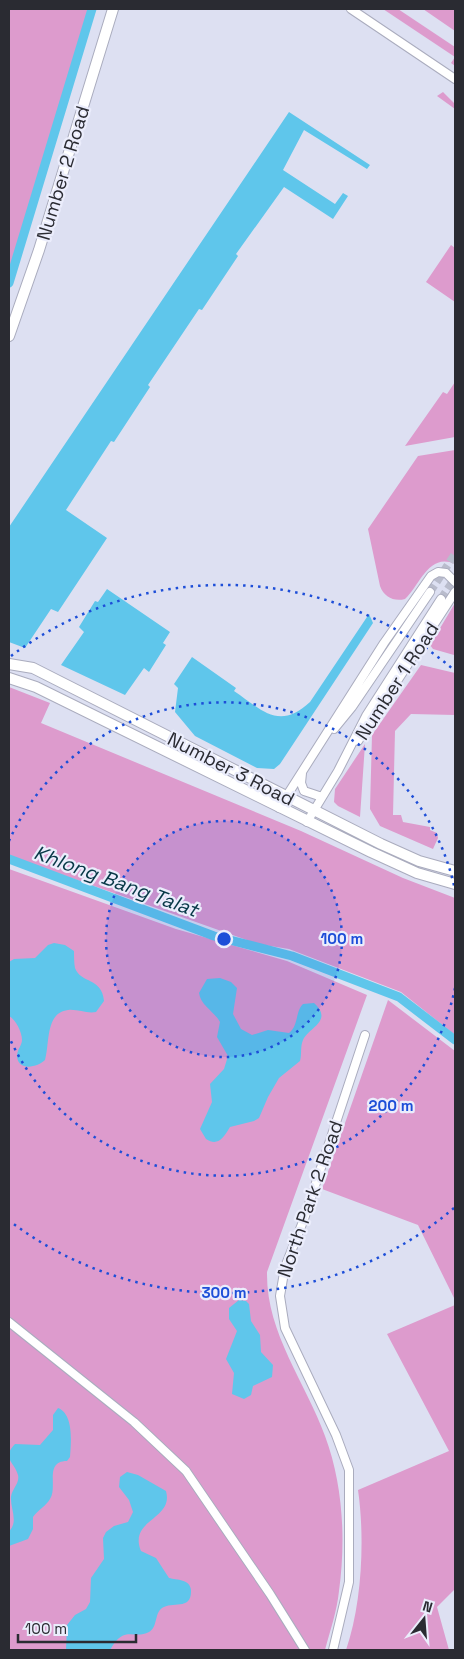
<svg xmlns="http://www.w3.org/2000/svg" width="464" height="1659" font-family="'Space Grotesk',sans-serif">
<rect width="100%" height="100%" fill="#dde0f2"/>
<path fill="#dd9bcd" d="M9,9H89L9,273Z
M383,9H398L455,47V66L451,63L455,57Z
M423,9H455V31Z
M443,92L455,104V109L437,96Z
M451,245L455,248V302L426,282Z
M455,382V437L405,446L443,392L447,394Z
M455,450V564C429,552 420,585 405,599C394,602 384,597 380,586L368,529L418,456Z
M455,603V655H454L433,649L430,645Z
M421,665L455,673V715L411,714L395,731L393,815H401L403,822L430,827V830L437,833L438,838L433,849L380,826L370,809L372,735Z
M9,687L50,703L41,723L301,831L403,878L455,898V1035L401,992L289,949L258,944L9,856Z
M365,744L360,817L338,806L334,802L335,789Z
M9,869L176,929L287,961L367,995L267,1272C266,1333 305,1381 325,1436C343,1484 346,1540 339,1591C337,1611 330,1631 325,1650H9Z
M388,1000L455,1051V1300L418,1225L322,1189Z
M455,1305V1589L437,1607L449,1650H346C362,1604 365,1538 358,1490L449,1451L387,1334Z"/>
<path fill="#5fc6eb" d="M289,112L370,165L367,169L304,130L283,170L335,204L343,193L348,196L333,219L284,187L236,254L238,256L202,310L199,309L148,385L150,387L114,442L111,441L66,510L107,538L58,612L51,609L25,648L9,642V527Z
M107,589L170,632L163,643L166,645L149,672L144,668L125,695L61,665L84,632L79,627L95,601L98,602Z
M369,614L373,623L280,764L274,769L257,768L195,736L175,712L178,688L174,684L192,657L236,688L234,691C262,710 279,731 310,702Z
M54,943L65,945L74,951C74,956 74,963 75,968C81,984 102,977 104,1001L96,1012C87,1014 78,1009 68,1010C45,1013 50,1043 45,1060C38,1067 18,1072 17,1056C17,1050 22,1045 22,1040C22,1032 16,1020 9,1016V962L14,959L35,958L48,945Z
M220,978L231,982L237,988L233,1014L241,1029L252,1035L268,1030L289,1033C299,1025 295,1012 303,1004L314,1003C334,1021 308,1028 303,1040C300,1047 302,1054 300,1061L279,1078L268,1097L259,1118L254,1121L230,1127C224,1137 218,1147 206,1139L200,1129L212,1102L210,1084L224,1069L228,1056L217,1037L220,1022C214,1011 201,1006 199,993L207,979Z
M239,1300L246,1301L249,1304L251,1321L260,1335L261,1352L273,1365L272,1377L253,1386L251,1395L244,1399L232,1394L234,1373L226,1359L237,1331L229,1319V1308Z
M58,1408C74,1414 71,1443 70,1457L67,1461C44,1461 58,1487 50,1499C46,1506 38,1510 33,1517V1529L28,1539L9,1546V1531C19,1522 10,1508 11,1497C12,1489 20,1483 18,1475C14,1461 1,1459 15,1444L40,1445L53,1430V1415Z
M127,1472L138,1475L166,1491C174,1520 128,1519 141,1551L156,1558L169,1578C177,1580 190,1579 191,1590C192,1611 172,1601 162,1608C154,1614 158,1627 149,1632C134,1640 124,1624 110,1650H66L67,1625L75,1615L86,1609L90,1602L91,1578L104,1559L103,1538L106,1532L114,1526L128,1522L133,1512L129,1500L119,1487L120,1477Z"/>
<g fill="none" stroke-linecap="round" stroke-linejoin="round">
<path stroke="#5fc6eb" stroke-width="9" d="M9,283L92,9
M9,859L214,936L292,956L399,997L455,1040"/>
<path stroke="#b9bccc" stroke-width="8" stroke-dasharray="8 4" stroke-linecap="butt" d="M430,592L455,554
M441,599L455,578"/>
<g stroke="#aaacbe" stroke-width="10">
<path id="minor" d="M351,9L455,79
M334,729L352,707L430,592
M358,741L455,592
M302,773L301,783L304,791L322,797
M279,808L384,643L431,576L438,572L446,573L455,582
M307,822L338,771L366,716L441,599
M9,1322L134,1422L186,1471L270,1594L305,1650
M333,1650L349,1582V1470L336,1435L285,1328L280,1296L285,1267L304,1219L365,1035"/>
</g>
<g stroke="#aaacbe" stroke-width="12">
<path id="tertiary" d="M9,336L39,250L113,9
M9,664L33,668L381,844L419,861L455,871
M9,678L36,687L371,852L417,873L455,884"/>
</g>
<use href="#minor" stroke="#fff" stroke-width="8"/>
<use href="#tertiary" stroke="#fff" stroke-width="10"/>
</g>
<circle cx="224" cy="939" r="118" fill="#1d4ed8" fill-opacity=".12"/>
<g fill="none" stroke="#1d4ed8" stroke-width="2.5" stroke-dasharray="2.5 5">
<circle cx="224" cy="939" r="118"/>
<path d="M455 988A236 236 0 0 1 9 1037M9 841A236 236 0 0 1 455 890"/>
<path d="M454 1208A354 354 0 0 1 11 1222M11 656A354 354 0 0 1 454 670"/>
</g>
<g text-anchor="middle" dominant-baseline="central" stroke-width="4.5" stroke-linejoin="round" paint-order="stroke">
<g font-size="19" fill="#2a2b32" stroke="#ebedfc">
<text transform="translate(63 173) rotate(-73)">Number 2 Road</text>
<text transform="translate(397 681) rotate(-57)">Number 1 Road</text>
<text transform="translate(231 769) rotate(27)">Number 3 Road</text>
<text transform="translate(310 1199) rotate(-71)">North Park 2 Road</text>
</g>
<g font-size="20" font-style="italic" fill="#073847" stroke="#ebedfc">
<text transform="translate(116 881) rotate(20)">Khlong Bang Talat</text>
</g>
</g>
<circle cx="224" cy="939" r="8" fill="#1d4ed8" stroke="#ebedfc" stroke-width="2.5"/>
<g font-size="15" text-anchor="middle" font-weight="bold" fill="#1d4ed8" stroke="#ebedfc" stroke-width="4.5" stroke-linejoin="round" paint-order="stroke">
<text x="342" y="944">100 m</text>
<text x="391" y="1111">200 m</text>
<text x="224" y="1298">300 m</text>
</g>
<rect width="464" height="1659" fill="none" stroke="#2a2b32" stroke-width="20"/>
<g transform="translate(424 1619) rotate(17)" stroke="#ebedfc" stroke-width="4" paint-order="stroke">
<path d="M0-4L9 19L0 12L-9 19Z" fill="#2a2b32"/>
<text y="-8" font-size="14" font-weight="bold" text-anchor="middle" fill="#2a2b32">N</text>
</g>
<path d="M18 1634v8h118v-8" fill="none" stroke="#2a2b32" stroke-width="2.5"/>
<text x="25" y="1634" font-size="15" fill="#2a2b32" stroke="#ebedfc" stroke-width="4" paint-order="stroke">100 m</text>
</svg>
